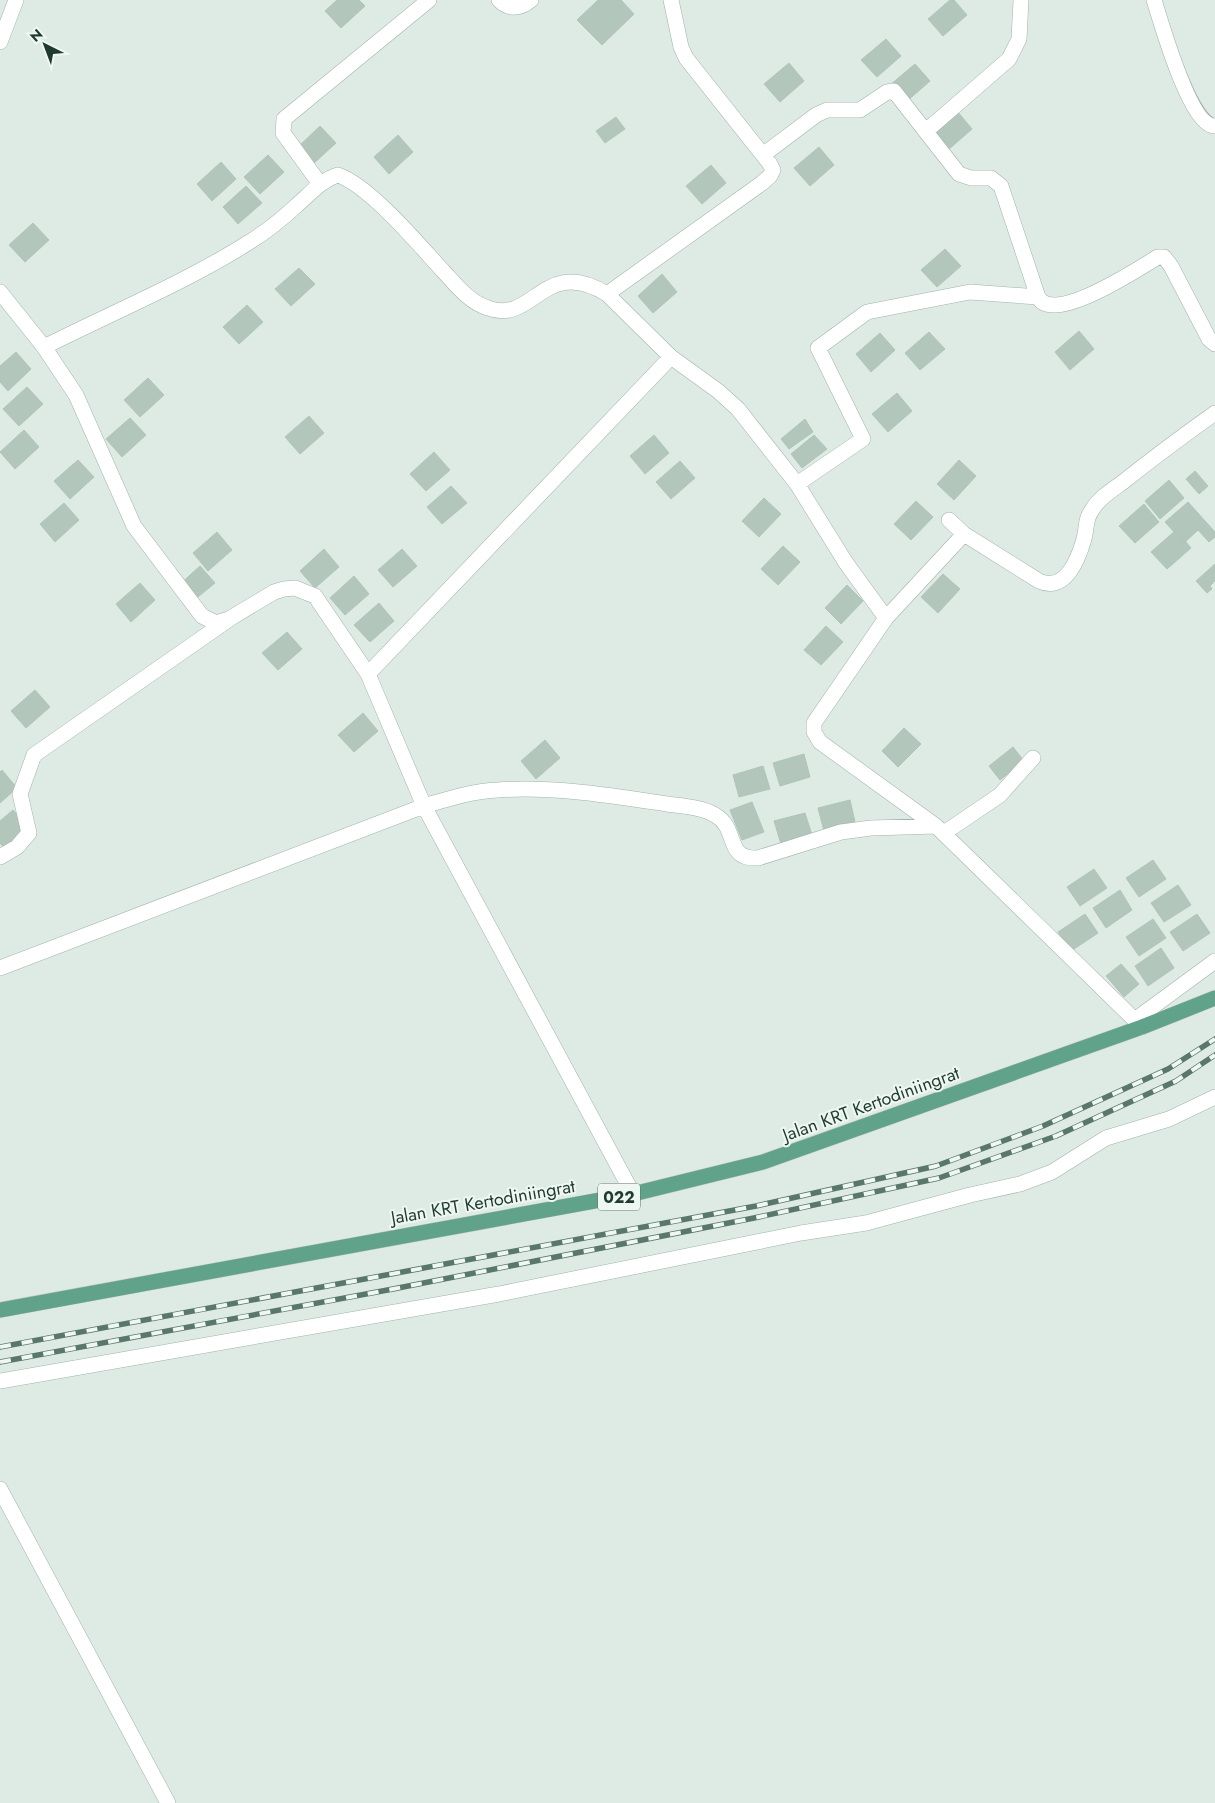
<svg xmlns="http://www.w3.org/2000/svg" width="1215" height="1803" font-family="Jost,sans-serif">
<rect width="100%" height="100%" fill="#deebe4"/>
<path fill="#b3c6bc" stroke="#b0c5ba" d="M 337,0 L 359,0 L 365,6 L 341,28 L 325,11 Z
M 598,0 L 621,0 L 634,14 L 602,45 L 577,20 Z
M 950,0 L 954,0 L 967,15 L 943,36 L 928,19 Z
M 886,39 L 901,56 L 877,77 L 861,60 Z
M 789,63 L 804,81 L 780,102 L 764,84 Z
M 915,64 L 930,81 L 906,102 L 890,85 Z
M 957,111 L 972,129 L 948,150 L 932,133 Z
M 616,117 L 625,129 L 605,143 L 596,131 Z
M 320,126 L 336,143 L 312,165 L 297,148 Z
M 398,135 L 413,152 L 389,174 L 374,157 Z
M 819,147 L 834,165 L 810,186 L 794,168 Z
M 268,155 L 284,172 L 260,194 L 244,177 Z
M 221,162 L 236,179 L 212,201 L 197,184 Z
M 711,165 L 726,183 L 702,204 L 686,186 Z
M 246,186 L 262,203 L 238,224 L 223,207 Z
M 33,223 L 49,240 L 25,262 L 9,245 Z
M 945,249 L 961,266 L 937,287 L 921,270 Z
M 299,268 L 315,284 L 291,306 L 275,289 Z
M 662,274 L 677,292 L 653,313 L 638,296 Z
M 247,305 L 263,322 L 239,344 L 223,327 Z
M 1079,331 L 1094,349 L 1070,370 L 1055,352 Z
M 929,332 L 945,349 L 920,370 L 905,353 Z
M 880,333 L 895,350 L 871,372 L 856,354 Z
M 16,352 L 31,369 L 8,391 L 0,382 L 0,366 Z
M 148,378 L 164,395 L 140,417 L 124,400 Z
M 27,387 L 43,404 L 19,426 L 3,409 Z
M 897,393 L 912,411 L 888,432 L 872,414 Z
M 309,416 L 324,433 L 300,454 L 285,437 Z
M 130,418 L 146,435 L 122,457 L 106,439 Z
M 805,419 L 813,432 L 789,449 L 781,439 Z
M 24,430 L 39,447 L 15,469 L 0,452 Z
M 654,435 L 669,453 L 645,474 L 630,456 Z
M 814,435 L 827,449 L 802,468 L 791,454 Z
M 434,452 L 450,470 L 426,491 L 410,474 Z
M 78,460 L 94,477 L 70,499 L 54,481 Z
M 959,460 L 976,476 L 954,500 L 937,484 Z
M 680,461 L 695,478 L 671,499 L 656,482 Z
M 1195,471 L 1208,486 L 1199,494 L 1186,479 Z
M 1169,480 L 1184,498 L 1160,519 L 1145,501 Z
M 451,486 L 467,503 L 442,524 L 427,507 Z
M 764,498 L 781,514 L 759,537 L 742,521 Z
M 916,501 L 933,517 L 911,540 L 894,524 Z
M 1188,502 L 1215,532 L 1215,537 L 1209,542 L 1198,530 L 1184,543 L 1165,522 Z
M 64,503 L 79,520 L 55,542 L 40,524 Z
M 1144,504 L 1159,522 L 1135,543 L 1119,526 Z
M 1176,530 L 1191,548 L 1167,569 L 1151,552 Z
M 217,532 L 232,550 L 208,571 L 193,553 Z
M 783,546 L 800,562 L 778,585 L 761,569 Z
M 324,549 L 339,567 L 315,588 L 300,571 Z
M 402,549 L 417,566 L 393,587 L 378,570 Z
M 1215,564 L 1215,581 L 1210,586 L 1212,589 L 1207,593 L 1196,581 Z
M 200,566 L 215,583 L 193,601 L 179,585 Z
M 943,574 L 960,589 L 938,613 L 921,597 Z
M 354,576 L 369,594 L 345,615 L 330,598 Z
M 140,583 L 155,600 L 131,622 L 116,604 Z
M 847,585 L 863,601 L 841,624 L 825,608 Z
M 379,603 L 394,621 L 370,642 L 354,625 Z
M 826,626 L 843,642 L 821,665 L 804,650 Z
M 287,632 L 302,649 L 278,670 L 262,653 Z
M 35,690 L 50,707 L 26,728 L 11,711 Z
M 363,713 L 378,731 L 354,752 L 338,735 Z
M 904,728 L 921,744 L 898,767 L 882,751 Z
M 545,740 L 560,758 L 536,779 L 521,761 Z
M 1013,747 L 1024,761 L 1000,780 L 989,766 Z
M 804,754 L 810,777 L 780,786 L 773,763 Z
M 763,766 L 770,789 L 739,797 L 733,775 Z
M 2,770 L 17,788 L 0,803 L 0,772 Z
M 850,800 L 855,822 L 824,831 L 818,808 Z
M 752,802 L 764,832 L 742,840 L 730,810 Z
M 13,810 L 29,827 L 4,848 L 0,843 L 0,821 Z
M 805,813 L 812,835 L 781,844 L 774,821 Z
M 1153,860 L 1166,879 L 1139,897 L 1126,878 Z
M 1094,869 L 1107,888 L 1080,906 L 1067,887 Z
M 1178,885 L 1191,905 L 1164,922 L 1151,903 Z
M 1120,890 L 1132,910 L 1106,928 L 1093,908 Z
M 1085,914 L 1098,933 L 1071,951 L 1058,932 Z
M 1197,914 L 1210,933 L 1183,951 L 1170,932 Z
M 1153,919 L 1166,938 L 1139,956 L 1126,937 Z
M 1161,948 L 1174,968 L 1148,986 L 1135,966 Z
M 1121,964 L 1139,984 L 1124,997 L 1106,976 Z"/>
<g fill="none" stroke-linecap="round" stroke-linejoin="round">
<g stroke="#a1b3aa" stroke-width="16">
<path id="minor" d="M 499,0 C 509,10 520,9 531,0
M 1154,0 C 1161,22 1190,126 1215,126
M 0,42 L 16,0
M 926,131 L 1009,59 L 1019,39 L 1021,0
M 763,155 L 816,115 L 827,110 L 860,110 L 887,92 L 894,91 L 959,174 L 971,178 L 991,178 L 1001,186 L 1038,297
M 320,184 L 283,133 L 284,119 L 429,0
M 0,292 L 44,347 L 76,395 L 134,526 L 202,616 L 216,623 L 229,619 L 274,592 L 284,589 L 295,588 L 315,596 L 368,674 L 424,806 L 633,1194
M 607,294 L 762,183 L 770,176 L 773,170 L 770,164 L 686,58 L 681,47 L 671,0
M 44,347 C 113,312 185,283 251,241 C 267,231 282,219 296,206 C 309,195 321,180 338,175 C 370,186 420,246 444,272 C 457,286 469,302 488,308 C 534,325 543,255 607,294 L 671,357 L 718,391 L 738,409 L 797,484 L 846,563 L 886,618
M 797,484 L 863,439 L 818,348 L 867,312 L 970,292 L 1038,297 C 1053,326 1139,268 1158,257 L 1164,257 L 1171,266 L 1209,339 L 1215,344
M 949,520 L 964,534
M 368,674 L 671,357
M 944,833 L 1000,795 L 1033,758
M 0,857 L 17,847 L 29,833 L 20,794 L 34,755 L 228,620
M 0,968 L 424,806 C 448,799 472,791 498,790 C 553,786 613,796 667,804 C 682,806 702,807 715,815 C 739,828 724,860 758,858 L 841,832 L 871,828 L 936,826
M 1136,1019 L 1215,961
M 1142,1027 L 936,826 L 820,742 L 814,732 L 814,723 L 886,618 L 964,534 L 1039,581 C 1065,593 1078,560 1084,539 C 1087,528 1085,519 1092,510 C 1099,498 1112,490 1123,482 C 1153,458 1184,435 1215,413
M 0,1381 L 499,1294 L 801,1233 L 866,1223 L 970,1195 L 1020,1184 L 1052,1172 L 1106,1138 L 1169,1119 L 1215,1097
M 0,1489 L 168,1803"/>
</g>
<g stroke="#c0c8c5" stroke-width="16">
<path id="major" d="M 0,1310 L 633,1194 L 763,1162 L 1142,1027 L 1215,998"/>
</g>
<use href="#minor" stroke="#fff" stroke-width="15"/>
<use href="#major" stroke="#60a38a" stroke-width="15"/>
<g stroke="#59776c" stroke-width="5.5">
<path id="rail" d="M 0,1347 L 756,1206 L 936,1166 L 1043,1126 L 1168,1069 L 1215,1039
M 0,1362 L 393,1289 L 754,1218 L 939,1178 L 1056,1136 L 1176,1081 L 1215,1055"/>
</g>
<use href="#rail" stroke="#eff7f2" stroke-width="4" stroke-dasharray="11" stroke-linecap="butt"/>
</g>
<g text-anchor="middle" stroke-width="4" stroke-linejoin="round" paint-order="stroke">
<rect fill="#eff7f2" stroke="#5d736a" stroke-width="1" x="598" y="1183.5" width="42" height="27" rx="4"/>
<g font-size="16" font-weight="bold" fill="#1f3b30">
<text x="619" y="1203">022</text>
</g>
<g font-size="18" fill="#1f3b30" stroke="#eff7f2">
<text transform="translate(871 1104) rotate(-20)" y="6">Jalan KRT Kertodiniingrat</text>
<text transform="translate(483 1202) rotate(-10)" y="6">Jalan KRT Kertodiniingrat</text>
</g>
</g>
<g transform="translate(45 45) rotate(318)" stroke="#eff7f2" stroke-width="4" paint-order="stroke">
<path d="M0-4L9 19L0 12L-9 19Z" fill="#1f3b30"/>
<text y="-8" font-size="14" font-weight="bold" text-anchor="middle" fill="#1f3b30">N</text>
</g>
</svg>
